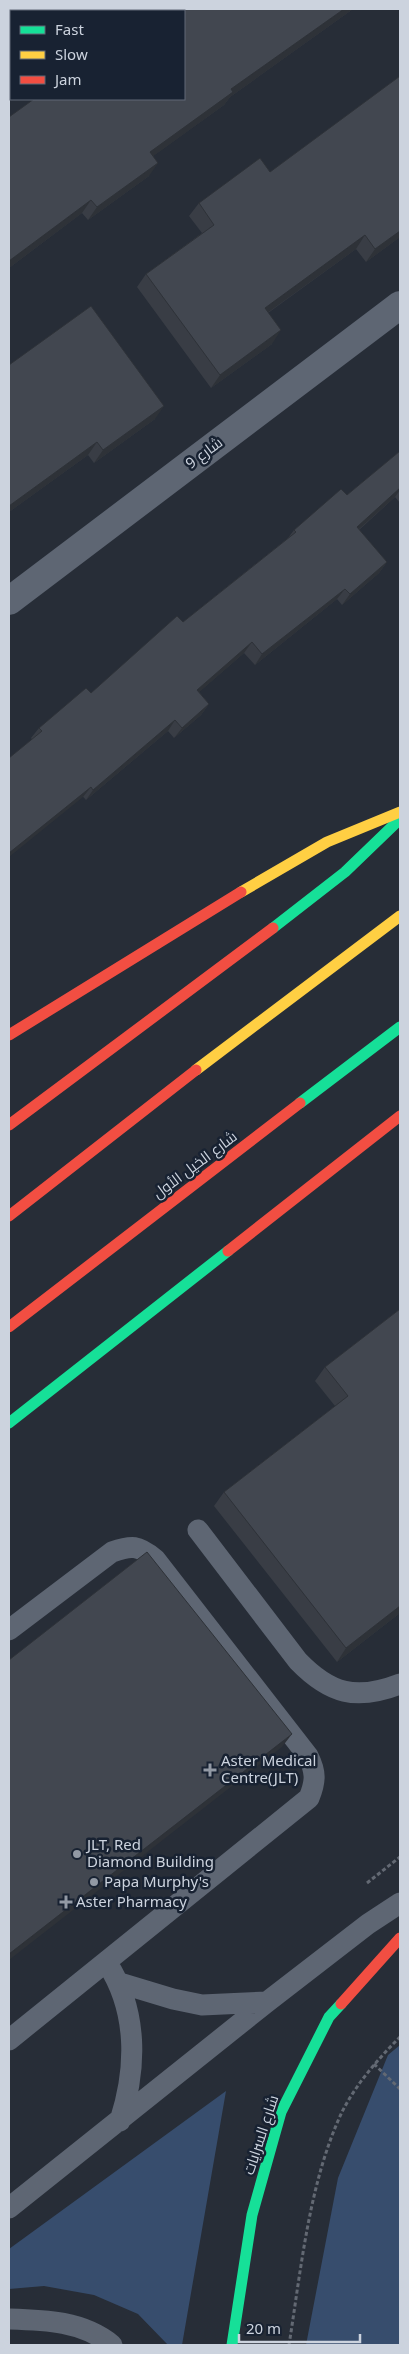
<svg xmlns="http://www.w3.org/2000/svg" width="409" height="2354" font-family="'Noto Sans',Cairo,sans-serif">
<rect width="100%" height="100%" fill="#272d37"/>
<path fill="#374d6d" d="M 400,2045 L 400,2345 L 306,2345 L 338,2178 L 388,2055 Z
M 226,2091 L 182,2345 L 168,2345 L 138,2314 L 94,2295 L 44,2286 L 9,2289 L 9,2249 Z"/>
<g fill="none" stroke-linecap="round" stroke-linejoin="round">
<path stroke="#636973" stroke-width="3" stroke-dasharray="4 2.5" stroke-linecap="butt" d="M 367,1883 L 400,1857
M 374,2064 L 400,2089
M 289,2345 C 301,2270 309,2182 342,2112 C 356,2084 378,2059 400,2037"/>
<path stroke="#5e6673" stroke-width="21" d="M 198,1530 L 298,1661 C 330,1694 356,1701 400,1684
M 9,1630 L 112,1552 C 132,1545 138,1545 155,1559 L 308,1756 C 316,1772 316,1781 309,1798 L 9,2040
M 107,1963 C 138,2011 137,2068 120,2121
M 120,1983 L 173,1999 L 202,2005 L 267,2002
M 9,2208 L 267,2002 L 368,1924 L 400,1903
M 9,2319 C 45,2320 83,2321 112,2345"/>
<path stroke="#5e6673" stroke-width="28" d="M 9,601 L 400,305"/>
<path stroke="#16e098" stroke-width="11" d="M 273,928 L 345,872 L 400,819
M 300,1103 L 400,1027
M 9,1423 L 228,1251
M 232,2345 L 252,2215 L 281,2112 L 329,2017 L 341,2004"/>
<path stroke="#ffcf43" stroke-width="11" d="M 241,892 L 327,842 L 400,812
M 196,1070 L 400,916"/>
<path stroke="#f24e42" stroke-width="11" d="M 9,1035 L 241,892
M 9,1125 L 273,928
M 9,1216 L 196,1070
M 228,1251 L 400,1116
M 9,1327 L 300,1103
M 341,2004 L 400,1938"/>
</g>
<path fill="#393d45" d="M 135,9 L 353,9 L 230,97 L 224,105 L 153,156 L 149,176 L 88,220 L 82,213 L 9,268 L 9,117 L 184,99 Z
M 270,172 L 400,237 L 366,262 L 356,249 L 268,313 L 272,344 L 211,388 L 137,287 L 146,274 L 202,233 L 189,216 L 199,203 Z
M 9,365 L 155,419 L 94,463 L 88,455 L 9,512 Z
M 400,451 L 400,503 L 395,497 L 359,530 L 387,562 L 379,573 L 342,605 L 337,599 L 255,665 L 244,653 L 199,692 L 209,704 L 201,715 L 174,738 L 168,731 L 86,800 L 31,738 L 39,728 L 91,693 L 183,622 L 288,538 L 294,530 L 347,495 Z
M 400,1309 L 400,1613 L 337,1662 L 214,1506 L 224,1492 L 335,1406 L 315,1381 L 325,1367 Z"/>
<path fill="#2e3238" d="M 344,9 L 353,9 L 230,97 L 224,105 L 141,165 L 150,152 L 231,89 Z
M 158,163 L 149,176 L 88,220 L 97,207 Z
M 91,200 L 82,213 L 9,268 L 9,261 Z
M 400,231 L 400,237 L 366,262 L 375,249 Z
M 365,235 L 356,249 L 256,321 L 265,308 Z
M 281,330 L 272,344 L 211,388 L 220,375 Z
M 164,406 L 155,419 L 94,463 L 103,450 Z
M 97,442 L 88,455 L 9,512 L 9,506 Z
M 400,488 L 400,490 L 395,497 L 349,538 L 357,527 Z
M 387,562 L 379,573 L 342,605 L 350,594 Z
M 345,589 L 337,599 L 255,665 L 262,654 Z
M 252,642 L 244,653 L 189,701 L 197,690 Z
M 209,704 L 201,715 L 174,738 L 182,728 Z
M 175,720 L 168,731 L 86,800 L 93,790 Z
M 91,787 L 83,797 L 9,857 L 9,853 Z
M 400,1606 L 400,1613 L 337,1662 L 346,1648 Z
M 292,1734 L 282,1747 L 9,1960 L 9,1954 Z"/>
<path fill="#424750" stroke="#2e3238" d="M 135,9 L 344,9 L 231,89 L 233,92 L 150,152 L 158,163 L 97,207 L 91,200 L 9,261 L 9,117 L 34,99 L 184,99 L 184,11 L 132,11 Z
M 400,76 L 400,231 L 375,249 L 365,235 L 265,308 L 281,330 L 220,375 L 146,274 L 214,225 L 199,203 L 260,158 L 270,172 Z
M 91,306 L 164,406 L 103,450 L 97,442 L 9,506 L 9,365 Z
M 400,451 L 400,488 L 357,527 L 387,562 L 350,594 L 345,589 L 262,654 L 252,642 L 197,690 L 209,704 L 182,728 L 175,720 L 93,790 L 91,787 L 9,853 L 9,758 L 42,731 L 39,728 L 86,688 L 91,693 L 177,616 L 183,622 L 296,532 L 294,530 L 341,489 L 347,495 Z
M 400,1309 L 400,1606 L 346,1648 L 224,1492 L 348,1396 L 325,1367 Z
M 147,1552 L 292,1734 L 9,1954 L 9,1660 Z"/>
<g fill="#9299a4" stroke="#182232" stroke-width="2">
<path d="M207.5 1762.5h5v5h5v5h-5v5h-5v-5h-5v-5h5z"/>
<circle cx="77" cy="1854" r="5"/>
<circle cx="94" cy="1882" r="5"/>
<path d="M63.5 1894.5h5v5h5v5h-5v5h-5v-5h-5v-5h5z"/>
</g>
<g text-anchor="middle" stroke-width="5" stroke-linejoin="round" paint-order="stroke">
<g font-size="15" fill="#ccd3de" stroke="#182232">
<text transform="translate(204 453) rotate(-37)" y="5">شارع 9</text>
<text transform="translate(195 1165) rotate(-37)" y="5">شارع الخيل الأول</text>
<text transform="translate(261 2135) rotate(-72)" y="5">شارع السرايات</text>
</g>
<g font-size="15" fill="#ccd3de" stroke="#182232" text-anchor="start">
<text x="221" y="1766">Aster Medical<tspan x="221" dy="17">Centre(JLT)</tspan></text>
<text x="87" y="1850">JLT, Red<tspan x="87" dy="17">Diamond Building</tspan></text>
<text x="104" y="1887">Papa Murphy's</text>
<text x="76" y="1907">Aster Pharmacy</text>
</g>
</g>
<rect width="409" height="2354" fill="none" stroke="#ccd3de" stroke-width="20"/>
<rect x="10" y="10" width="175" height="90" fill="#182232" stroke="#606977"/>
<rect x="20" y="26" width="25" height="8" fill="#16e098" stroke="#606977"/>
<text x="55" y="35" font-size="15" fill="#ccd3de">Fast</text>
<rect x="20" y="51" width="25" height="8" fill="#ffcf43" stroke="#606977"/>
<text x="55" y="60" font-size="15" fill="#ccd3de">Slow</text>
<rect x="20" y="76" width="25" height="8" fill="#f24e42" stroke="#606977"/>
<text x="55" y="85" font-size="15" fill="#ccd3de">Jam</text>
<path d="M239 2334v8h121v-8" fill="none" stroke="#ccd3de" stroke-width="2.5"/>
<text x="246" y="2334" font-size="15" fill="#ccd3de" stroke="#182232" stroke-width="4" paint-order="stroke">20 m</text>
</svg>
